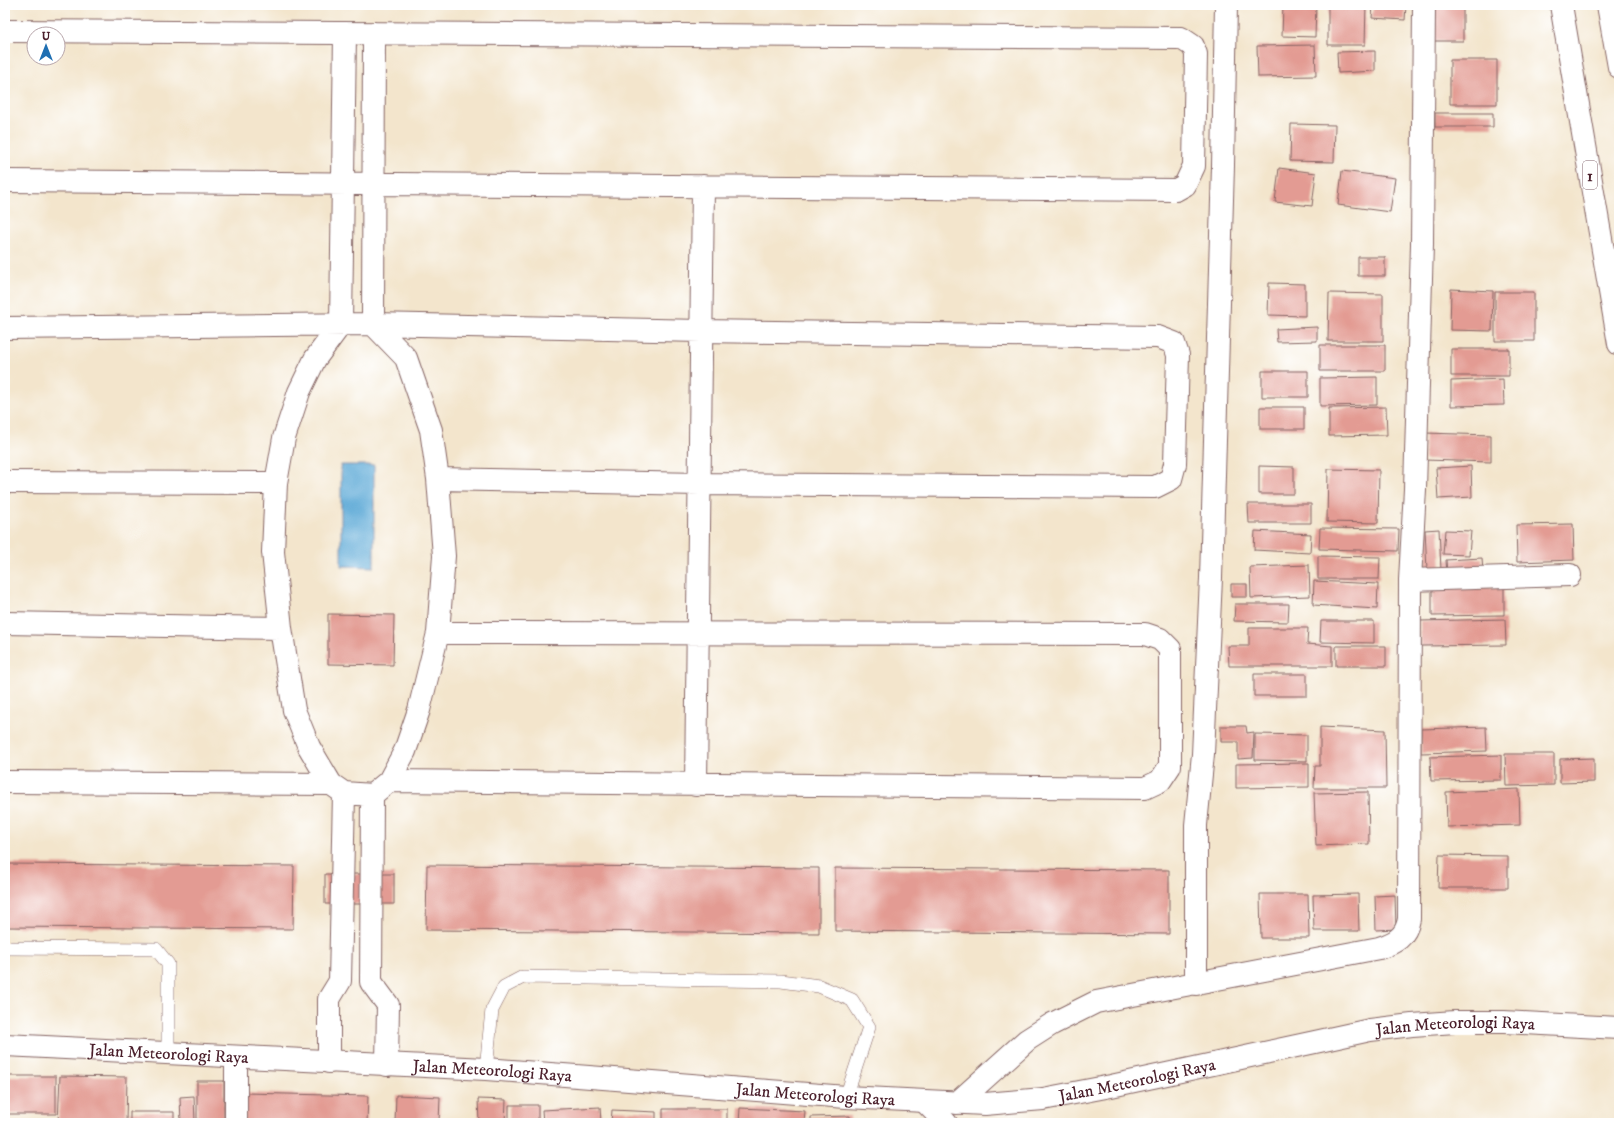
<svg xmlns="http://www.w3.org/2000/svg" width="1624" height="1128" font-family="'IM FELL DW Pica',serif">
<rect width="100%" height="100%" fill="#fff"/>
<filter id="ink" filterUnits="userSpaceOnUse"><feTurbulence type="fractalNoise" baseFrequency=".025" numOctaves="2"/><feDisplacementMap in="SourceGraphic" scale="8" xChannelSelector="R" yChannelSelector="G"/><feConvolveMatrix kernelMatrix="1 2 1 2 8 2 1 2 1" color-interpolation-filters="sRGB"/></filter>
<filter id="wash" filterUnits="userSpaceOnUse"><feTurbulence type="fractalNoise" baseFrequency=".012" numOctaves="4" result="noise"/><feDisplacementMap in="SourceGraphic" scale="16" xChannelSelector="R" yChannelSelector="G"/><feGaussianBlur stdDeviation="0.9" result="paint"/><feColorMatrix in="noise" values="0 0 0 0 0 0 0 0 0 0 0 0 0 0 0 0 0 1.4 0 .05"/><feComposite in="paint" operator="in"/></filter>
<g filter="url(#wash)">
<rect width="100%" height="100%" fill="#f3e5cc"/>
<path fill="#5eaad7" stroke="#546481" d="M 341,465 L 374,465 L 374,567 L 341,566 Z"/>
<g id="blocks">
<path fill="#e39b93" d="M 1283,5 L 1316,5 L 1315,37 L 1282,36 Z
M 1328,5 L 1366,5 L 1365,45 L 1328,45 Z
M 1373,5 L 1406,5 L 1405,20 L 1372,18 Z
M 1432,5 L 1463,5 L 1463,41 L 1433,41 Z
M 1315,45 L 1316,76 L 1258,77 L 1257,46 Z
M 1375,51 L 1375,71 L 1338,73 L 1337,52 Z
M 1450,60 L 1497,60 L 1497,104 L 1450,104 Z
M 1435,113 L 1493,113 L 1493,127 L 1435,127 Z
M 1291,124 L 1335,125 L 1334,162 L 1290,161 Z
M 1279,168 L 1316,173 L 1312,206 L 1275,202 Z
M 1342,171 L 1395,178 L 1390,212 L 1338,205 Z
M 1358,257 L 1385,257 L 1385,276 L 1358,276 Z
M 1269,283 L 1305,284 L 1305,316 L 1268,315 Z
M 1451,289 L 1493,291 L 1492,331 L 1450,330 Z
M 1495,292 L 1534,292 L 1534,341 L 1495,341 Z
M 1329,293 L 1383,294 L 1383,341 L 1328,341 Z
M 1317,327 L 1317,341 L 1277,342 L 1276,329 Z
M 1320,345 L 1385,345 L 1385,371 L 1320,371 Z
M 1451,349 L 1509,349 L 1509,376 L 1451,376 Z
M 1262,371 L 1308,371 L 1308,397 L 1262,397 Z
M 1377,377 L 1377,405 L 1320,406 L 1320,378 Z
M 1503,379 L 1504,405 L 1451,406 L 1451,381 Z
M 1260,407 L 1304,407 L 1304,429 L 1260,429 Z
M 1386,407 L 1387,435 L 1329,436 L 1329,408 Z
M 1425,433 L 1491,435 L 1491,462 L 1424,460 Z
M 1259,466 L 1294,467 L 1294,494 L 1259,494 Z
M 1471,466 L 1472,497 L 1438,499 L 1436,468 Z
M 1328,469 L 1379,470 L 1378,523 L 1327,522 Z
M 1248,504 L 1311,504 L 1311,523 L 1249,523 Z
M 1573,524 L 1574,560 L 1517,562 L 1516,525 Z
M 1320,528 L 1399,529 L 1398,551 L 1319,549 Z
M 1439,529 L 1441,570 L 1427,570 L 1425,530 Z
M 1445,530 L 1471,531 L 1469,555 L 1443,554 Z
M 1255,531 L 1311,534 L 1310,553 L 1254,550 Z
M 1318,556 L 1380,557 L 1379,579 L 1318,579 Z
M 1482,558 L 1483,573 L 1447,575 L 1446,560 Z
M 1309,565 L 1310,596 L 1251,598 L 1250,567 Z
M 1314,581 L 1378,584 L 1377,609 L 1313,605 Z
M 1231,584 L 1247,584 L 1247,597 L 1231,597 Z
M 1504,587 L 1504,615 L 1432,616 L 1432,588 Z
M 1235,604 L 1289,604 L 1288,622 L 1234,621 Z
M 328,614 L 394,615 L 393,665 L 328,664 Z
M 1505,619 L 1506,645 L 1421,646 L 1420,621 Z
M 1321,621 L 1374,621 L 1374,643 L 1320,642 Z
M 1249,628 L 1308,628 L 1307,644 L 1332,646 L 1332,666 L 1229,666 L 1228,646 L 1249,646 Z
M 1336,646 L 1386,646 L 1386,666 L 1336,666 Z
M 1254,674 L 1307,674 L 1307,696 L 1254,696 Z
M 1221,726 L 1246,726 L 1247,733 L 1254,732 L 1253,758 L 1238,759 L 1238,742 L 1221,742 Z
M 1320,727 L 1385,730 L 1386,788 L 1314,788 L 1315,766 L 1320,766 Z
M 1486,727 L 1487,751 L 1421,753 L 1421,729 Z
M 1255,734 L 1307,735 L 1307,761 L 1255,760 Z
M 1505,754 L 1554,754 L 1554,785 L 1506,786 Z
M 1501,755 L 1501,780 L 1431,781 L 1430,757 Z
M 1594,758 L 1594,782 L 1560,783 L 1560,759 Z
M 1309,763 L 1309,787 L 1236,788 L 1236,764 Z
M 1519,789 L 1520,825 L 1447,827 L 1446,792 Z
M 1368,792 L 1369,844 L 1316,846 L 1314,793 Z
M 1439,855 L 1508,856 L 1508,888 L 1438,888 Z
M 5,864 L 294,866 L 293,929 L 5,927 Z
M 427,865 L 819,868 L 819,933 L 426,930 Z
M 835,868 L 1169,870 L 1169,934 L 835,931 Z
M 325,874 L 394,874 L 394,904 L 325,904 Z
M 1260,894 L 1308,894 L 1309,938 L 1261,938 Z
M 1358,894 L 1359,931 L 1314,931 L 1313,895 Z
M 1395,895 L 1396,929 L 1376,930 L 1375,896 Z
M 5,1076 L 56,1076 L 56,1114 L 5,1114 Z
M 60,1076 L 127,1077 L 126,1123 L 58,1123 Z
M 197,1081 L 224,1081 L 224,1123 L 197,1123 Z
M 245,1093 L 368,1096 L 367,1123 L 245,1123 Z
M 396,1095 L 440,1097 L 439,1123 L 395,1123 Z
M 194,1096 L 195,1123 L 181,1123 L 180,1097 Z
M 478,1099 L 506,1100 L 505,1123 L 479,1123 Z
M 509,1105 L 538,1105 L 538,1123 L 509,1123 Z
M 600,1107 L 601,1123 L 543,1123 L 542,1110 Z
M 740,1108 L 805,1111 L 804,1123 L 739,1123 Z
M 663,1109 L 727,1109 L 727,1123 L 663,1123 Z
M 612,1110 L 656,1112 L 656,1123 L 611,1123 Z
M 130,1112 L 174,1112 L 174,1123 L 130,1123 Z
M 850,1116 L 850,1123 L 811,1123 L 811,1117 Z"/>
</g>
</g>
<g filter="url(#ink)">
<use href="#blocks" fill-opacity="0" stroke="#856463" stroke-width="1"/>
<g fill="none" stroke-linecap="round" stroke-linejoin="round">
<g stroke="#856463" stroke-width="14">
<path id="service" d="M 5,948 L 156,949 L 168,964 L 168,1054
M 486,1069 L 492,1010 L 504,987 L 523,977 L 781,981 L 819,986 L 852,1000 L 869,1027 L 846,1097"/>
</g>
<g stroke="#856463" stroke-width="24">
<path id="minor" d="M 5,31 L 1181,38 L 1193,46 L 1196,54 L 1194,166 L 1185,185 L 1176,190 L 5,181
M 345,33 L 341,324 L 315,359 L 299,392 L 284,438 L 276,483 L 273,552 L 281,628 L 294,710 L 309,747 L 331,784 L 344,793 L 372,795 L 389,781 L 405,751 L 419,710 L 438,633 L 444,556 L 438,479 L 431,430 L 406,358 L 373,324 L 374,33
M 5,328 L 373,324 L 701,331 L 1158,337 L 1174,343 L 1178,355 L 1175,464 L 1171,479 L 1155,487 L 700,484 L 438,479
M 5,482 L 276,483
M 1410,580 L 1570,575
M 5,623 L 281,628
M 389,781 L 1145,788 L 1160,781 L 1170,766 L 1170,649 L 1160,639 L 1145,634 L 438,633
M 5,782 L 331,784
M 696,785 L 703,186
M 372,795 L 371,982 L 388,1005 L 387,1065
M 1196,984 L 1196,825 L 1203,754 L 1211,578 L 1223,166 L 1226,5
M 329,1062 L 329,999 L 340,981 L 344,793
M 925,1102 L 946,1123
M 957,1103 L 1027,1040 L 1052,1024 L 1096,1002 L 1379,948 C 1395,943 1406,937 1409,919 L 1410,580 L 1415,489 L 1422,244 L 1424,5
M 236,1123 L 236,1057"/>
</g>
<g stroke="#856463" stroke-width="24">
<g id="secondary">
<path id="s1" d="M 5,1045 L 486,1069 L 846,1097 L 985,1104 L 1043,1099 L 1111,1086 L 1315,1042 L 1370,1030 L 1412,1025 L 1455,1022 L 1504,1022 L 1619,1028"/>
</g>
</g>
<g stroke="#856463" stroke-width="24">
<path id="motorway" d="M 1561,5 L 1619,344
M 1608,5 L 1619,67"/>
</g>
<use href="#service" stroke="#fff" stroke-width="13"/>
<use href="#minor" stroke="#fff" stroke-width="22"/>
<use href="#secondary" stroke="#fff" stroke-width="22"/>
<use href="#motorway" stroke="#fff" stroke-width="22"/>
</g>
</g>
<g text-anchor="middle" stroke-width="4" stroke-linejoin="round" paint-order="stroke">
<rect fill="#fff" stroke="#80626b" stroke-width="1" x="1583" y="161" width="14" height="28" rx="3"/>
<g font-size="16" font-weight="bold" fill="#4a1f2b">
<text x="1590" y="181">1</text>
</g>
<g font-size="17" fill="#4a1f2b" stroke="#fff">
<text dy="6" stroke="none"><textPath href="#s1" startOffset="1460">Jalan Meteorologi Raya</textPath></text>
<text dy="6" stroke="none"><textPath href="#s1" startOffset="164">Jalan Meteorologi Raya</textPath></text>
<text dy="6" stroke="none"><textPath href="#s1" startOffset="488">Jalan Meteorologi Raya</textPath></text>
<text dy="6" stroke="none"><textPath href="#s1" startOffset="1136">Jalan Meteorologi Raya</textPath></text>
<text dy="6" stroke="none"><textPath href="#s1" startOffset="812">Jalan Meteorologi Raya</textPath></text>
</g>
</g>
<rect width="1624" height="1128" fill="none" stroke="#fff" stroke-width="20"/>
<g transform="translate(46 46)"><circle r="19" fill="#ffffff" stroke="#b7a5aa"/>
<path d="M0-3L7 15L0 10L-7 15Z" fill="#1f6fb2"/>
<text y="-6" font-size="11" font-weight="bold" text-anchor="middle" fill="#4a1f2b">U</text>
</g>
</svg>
